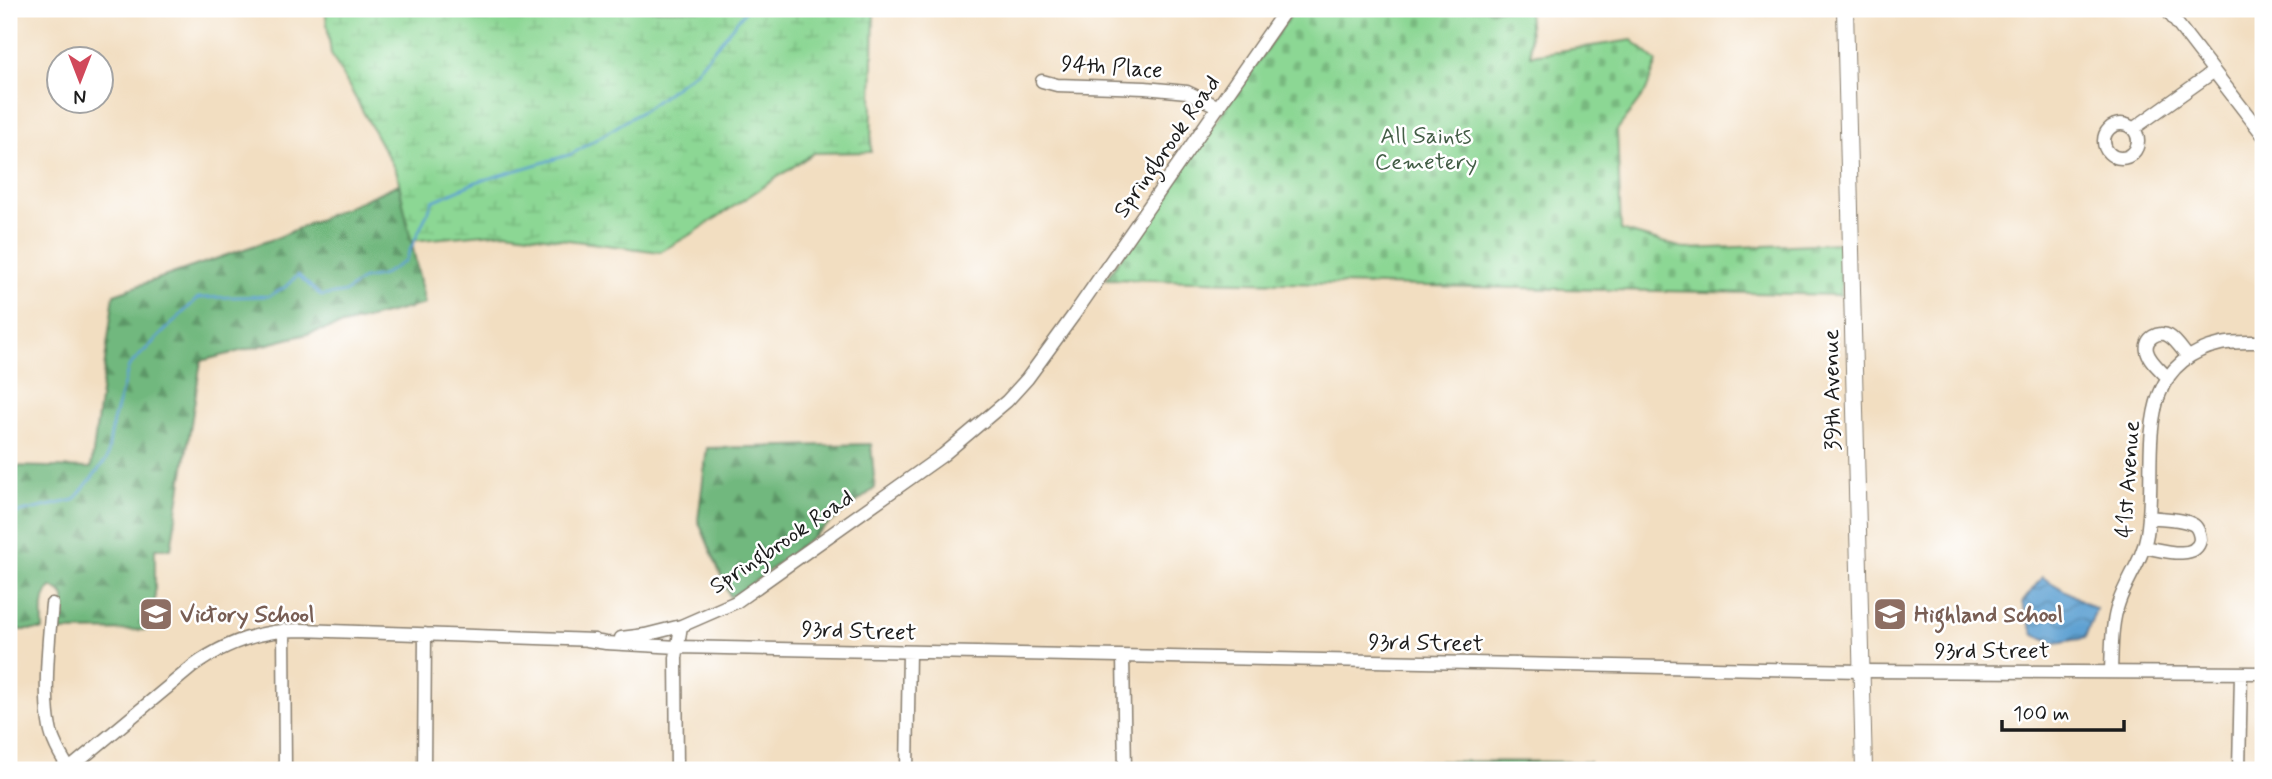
<svg xmlns="http://www.w3.org/2000/svg" width="2272" height="779" font-family="Mynerve,sans-serif">
<defs>
<pattern id="forest-firs" width="22" height="20" patternUnits="userSpaceOnUse" patternTransform="scale(1.75)"><rect width="22" height="20" fill="#71b87e"/><path d="M5 1l3.5 6h-7zM16 11l3.5 6h-7z" fill="#5c9566"/></pattern>
<pattern id="wetland-marsh" width="20" height="14" patternUnits="userSpaceOnUse" patternTransform="scale(1.75)"><rect width="20" height="14" fill="#8cd794"/><path d="M1 5h8M5 5V1M11 12h8M15 12V8" fill="none" stroke="#78b87f"/></pattern>
<pattern id="cemetery-stones" width="16" height="16" patternUnits="userSpaceOnUse" patternTransform="scale(1.75)"><rect width="16" height="16" fill="#8cd794"/><path d="M2 7V4a2 2 0 0 1 4 0v3zM10 15v-3a2 2 0 0 1 4 0v3z" fill="#78b87f"/></pattern>
<pattern id="water-waves" width="16" height="10" patternUnits="userSpaceOnUse" patternTransform="scale(1.75)"><rect width="16" height="10" fill="#5ea1d2"/><path d="M0 5q4-4 8 0t8 0" fill="none" stroke="#4d82aa"/></pattern>
</defs>
<rect width="100%" height="100%" fill="#fff"/>
<filter id="ink" filterUnits="userSpaceOnUse"><feTurbulence type="fractalNoise" baseFrequency=".0143" numOctaves="2"/><feDisplacementMap in="SourceGraphic" scale="14" xChannelSelector="R" yChannelSelector="G"/><feConvolveMatrix kernelMatrix="1 2 1 2 8 2 1 2 1" color-interpolation-filters="sRGB"/></filter>
<filter id="wash" filterUnits="userSpaceOnUse"><feTurbulence type="fractalNoise" baseFrequency=".00686" numOctaves="4" result="noise"/><feDisplacementMap in="SourceGraphic" scale="28" xChannelSelector="R" yChannelSelector="G"/><feGaussianBlur stdDeviation="1.57" result="paint"/><feColorMatrix in="noise" values="0 0 0 0 0 0 0 0 0 0 0 0 0 0 0 0 0 1.4 0 .05"/><feComposite in="paint" operator="in"/></filter>
<g filter="url(#wash)">
<rect width="100%" height="100%" fill="#f2dec1"/>
<path fill="url(#forest-firs)" stroke="#466a4d" stroke-width="2" d="M 399,184 L 425,304 L 201,361 L 171,549 L 155,549 L 155,630 L 53,631 C 54,616 79,596 51,587 C 40,597 43,616 43,630 L 9,630 L 9,466 L 91,468 L 114,294 L 279,237 Z
M 871,444 L 875,488 L 749,586 L 730,597 L 698,520 L 707,448 Z
M 1374,761 L 1589,762 L 1589,770 L 1374,770 Z"/>
<path fill="url(#wetland-marsh)" stroke="#547a58" stroke-width="2" d="M 325,9 L 874,10 L 871,152 L 814,153 L 695,232 L 660,252 L 506,232 L 411,241 L 397,173 L 331,54 Z"/>
<path fill="url(#cemetery-stones)" stroke="#547a58" stroke-width="2" d="M 1295,9 L 1528,9 L 1531,55 L 1632,40 L 1657,62 L 1646,91 L 1617,130 L 1621,230 L 1686,249 L 1841,243 L 1841,295 L 1106,279 Z"/>
<path fill="url(#water-waves)" stroke="#3d5e77" stroke-width="2" d="M 2042,577 L 2096,609 L 2085,638 L 2056,643 L 2034,635 L 2022,603 Z"/>
<g fill="none" stroke-linecap="round" stroke-linejoin="round">
<path stroke="#5ea1d2" stroke-width="2.5" d="M 9,512 L 17,513 L 74,500 L 107,459 L 113,421 L 129,366 L 198,298 L 269,296 L 284,288 L 298,275 L 321,296 L 346,292 L 363,279 L 381,276 L 405,261 L 433,201 L 476,182 L 572,154 L 647,108 L 696,71 L 747,9"/>
</g>
</g>
<g filter="url(#ink)">
<g fill="none" stroke-linecap="round" stroke-linejoin="round">
<g stroke="#877d6e" stroke-width="15">
<path id="minor" d="M 2166,9 L 2263,135
M 1042,81 L 1057,85 L 1145,88 L 1187,92 L 1219,107
M2104 141a17 17 0 1 1 34 0a17 17 0 1 1-34 0Z
M 2133,129 L 2213,72
M 2168,378 C 2161,370 2149,361 2147,351 C 2144,338 2159,330 2169,336 C 2176,340 2183,351 2188,357
M 2144,547 C 2158,549 2196,562 2200,540 C 2200,535 2198,528 2194,525 C 2183,518 2162,519 2149,517
M 52,604 C 49,637 41,712 54,741 C 58,751 64,761 70,770
M 284,630 L 285,770
M 621,638 L 645,635 L 681,626 L 736,602 L 943,455 L 1007,401 L 1027,379 L 1073,316 L 1286,9
M 587,640 L 606,643 L 678,647 L 1861,671 L 2263,673
M 1123,657 L 1125,770
M 2111,671 C 2112,648 2111,624 2119,602 C 2127,579 2143,559 2147,534 C 2159,466 2126,365 2221,344 C 2234,341 2249,342 2263,342
M 68,770 L 192,667 C 224,643 260,630 301,630 L 595,640
M 424,770 L 425,634
M 677,770 L 676,658 L 681,626
M 907,770 L 909,653
M 2239,770 L 2241,673"/>
</g>
<g stroke="#877d6e" stroke-width="18">
<path id="major" d="M 1845,9 L 1864,770"/>
</g>
<use href="#minor" stroke="#fff" stroke-width="12"/>
<use href="#major" stroke="#fff" stroke-width="16"/>
</g>
</g>
<defs>
<g id="school-square" transform="scale(1.75)"><rect x="-9" y="-9" width="18" height="18" rx="4" fill="#8d6e63" stroke="#fff"/><path d="M0-5L7-2L0 1L-7-2ZM-4 1L0 2.5L4 1V4Q0 6-4 4Z" fill="#fff"/></g>
</defs>
<g fill-rule="evenodd">
<use href="#school-square" x="156" y="614"/>
<use href="#school-square" x="1890" y="614"/>
</g>
<g text-anchor="middle" stroke-width="5" stroke-linejoin="round" paint-order="stroke">
<g font-size="23" fill="#1c1c1c" stroke="#fff">
<text transform="translate(1112 66) rotate(4)" y="8">94th Place</text>
<text transform="translate(1166 146) rotate(-55)" y="8">Springbrook Road</text>
<text transform="translate(1831 390) rotate(-91)" y="8">39th Avenue</text>
<text transform="translate(2127 479) rotate(-86)" y="8">41st Avenue</text>
<text transform="translate(781 541) rotate(-34)" y="8">Springbrook Road</text>
<text transform="translate(859 630) rotate(2)" y="8">93rd Street</text>
<text transform="translate(1426 642) rotate(1)" y="8">93rd Street</text>
<text x="1992" y="658">93rd Street</text>
</g>
<g font-size="23" fill="#435d46" stroke="#fff">
<text x="1426" y="143">All Saints<tspan x="1426" dy="26">Cemetery</tspan></text>
</g>
<g font-size="23" font-weight="bold" fill="#785e54" stroke="#fff" text-anchor="start">
<text x="180" y="622">Victory School</text>
<text x="1914" y="622">Highland School</text>
</g>
</g>
<rect width="2272" height="779" fill="none" stroke="#fff" stroke-width="35"/>
<g transform="translate(80 80) rotate(180)"><circle r="33" fill="#ffffff" stroke="#a4a4a4" stroke-width="2"/>
<path d="M0-5L12 26L0 18L-12 26Z" fill="#d1495b"/>
<text y="-10" font-size="19" font-weight="bold" text-anchor="middle" fill="#1c1c1c">N</text>
</g>
<path d="M2002 720v10h122v-10" fill="none" stroke="#1c1c1c" stroke-width="3.5"/>
<text x="2013" y="720" font-size="21" fill="#1c1c1c" stroke="#ffffff" stroke-width="5" paint-order="stroke">100 m</text>
</svg>
